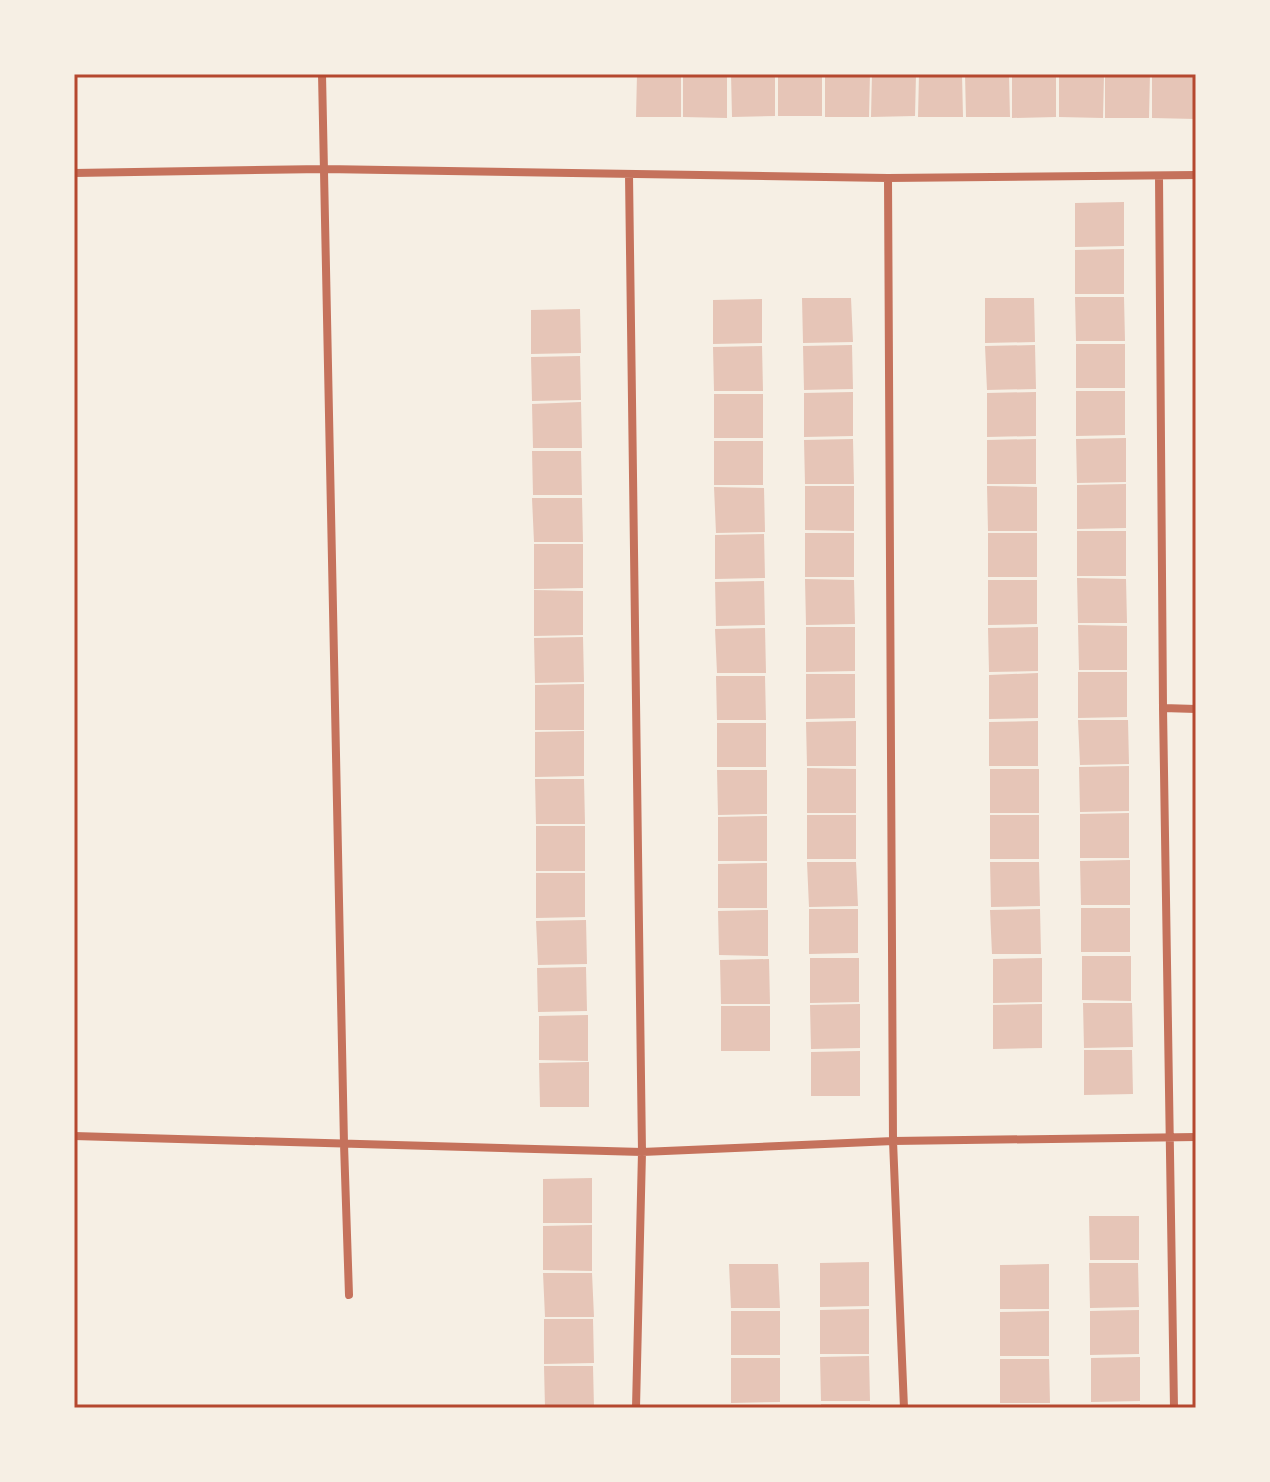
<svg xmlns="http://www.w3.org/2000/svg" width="1270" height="1482" font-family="Arial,sans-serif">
<rect width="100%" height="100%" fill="#f6efe4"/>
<path fill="#e6c5b7" d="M 637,74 L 681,74 L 681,117 L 636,117 Z
M 683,74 L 727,74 L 727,118 L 683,117 Z
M 731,74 L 775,74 L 775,116 L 732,117 Z
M 778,74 L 822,74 L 822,116 L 778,116 Z
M 825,74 L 870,74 L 869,117 L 825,117 Z
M 872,74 L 916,74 L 915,116 L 871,117 Z
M 919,74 L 962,74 L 963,117 L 918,117 Z
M 965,74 L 1009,74 L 1010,117 L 966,117 Z
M 1012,74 L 1056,74 L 1056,117 L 1012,118 Z
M 1059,74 L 1104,74 L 1103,118 L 1059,117 Z
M 1105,74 L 1150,74 L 1149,118 L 1105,118 Z
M 1152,74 L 1196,74 L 1196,119 L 1152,118 Z
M 1124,202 L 1124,246 L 1075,247 L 1075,203 Z
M 1124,249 L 1124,294 L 1075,294 L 1075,250 Z
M 1075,297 L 1124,297 L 1125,341 L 1076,341 Z
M 802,298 L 851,298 L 853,342 L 803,343 Z
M 985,298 L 1034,298 L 1035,342 L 985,343 Z
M 762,299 L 762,343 L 713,344 L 713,300 Z
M 580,309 L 581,353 L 531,354 L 531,310 Z
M 1076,344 L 1125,344 L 1125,388 L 1076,388 Z
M 852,345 L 853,389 L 804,390 L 803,346 Z
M 1035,345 L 1036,389 L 987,390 L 985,346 Z
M 762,346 L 763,391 L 714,391 L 713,347 Z
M 580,356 L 581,400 L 532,401 L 531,357 Z
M 1076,391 L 1125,391 L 1125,435 L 1076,436 Z
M 853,392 L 853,436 L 804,437 L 804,393 Z
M 1036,392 L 1036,436 L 987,437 L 987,393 Z
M 714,394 L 763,394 L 763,438 L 714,438 Z
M 581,402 L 582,448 L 533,448 L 532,404 Z
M 1126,438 L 1126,482 L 1077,483 L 1076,439 Z
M 853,439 L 854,484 L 805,484 L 804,440 Z
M 1036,439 L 1036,484 L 987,484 L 987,440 Z
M 714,441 L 763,441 L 763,485 L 714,485 Z
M 532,451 L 581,451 L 582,495 L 533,495 Z
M 1126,484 L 1126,528 L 1077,529 L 1077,485 Z
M 805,486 L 854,486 L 854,531 L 805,530 Z
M 987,486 L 1037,487 L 1037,531 L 988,531 Z
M 714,487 L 764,488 L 765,532 L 716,533 Z
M 532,498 L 582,498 L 583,542 L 534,542 Z
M 1077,531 L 1126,531 L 1126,576 L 1077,576 Z
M 805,533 L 854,533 L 854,577 L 805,577 Z
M 988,533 L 1037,533 L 1037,577 L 988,577 Z
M 764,534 L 765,578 L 715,579 L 715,535 Z
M 534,544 L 583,544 L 583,588 L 534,589 Z
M 1077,578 L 1126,579 L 1127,623 L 1078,623 Z
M 805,579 L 854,580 L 855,624 L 806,625 Z
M 988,580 L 1037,580 L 1037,624 L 988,625 Z
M 764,581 L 765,625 L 716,626 L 715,582 Z
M 534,590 L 583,591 L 583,635 L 534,636 Z
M 1078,625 L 1127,626 L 1127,670 L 1079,670 Z
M 806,627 L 855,627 L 855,671 L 806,672 Z
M 1038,627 L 1038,671 L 989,672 L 988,628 Z
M 765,628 L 766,673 L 717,673 L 715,629 Z
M 583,637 L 584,682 L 535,683 L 534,638 Z
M 1078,672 L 1127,672 L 1127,717 L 1078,718 Z
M 1038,673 L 1038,718 L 989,719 L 989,675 Z
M 806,674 L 855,674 L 855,718 L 806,719 Z
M 716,676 L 765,676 L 766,720 L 717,720 Z
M 584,684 L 584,730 L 535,730 L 535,685 Z
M 1078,720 L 1128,720 L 1129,764 L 1080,765 Z
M 856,721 L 856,766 L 807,766 L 806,722 Z
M 1038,721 L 1038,766 L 989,766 L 989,722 Z
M 717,723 L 766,723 L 766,767 L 717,767 Z
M 584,731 L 584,776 L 535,777 L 535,732 Z
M 1129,766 L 1129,811 L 1080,812 L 1079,767 Z
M 807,768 L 856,769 L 856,813 L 807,813 Z
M 990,769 L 1039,769 L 1039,813 L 990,813 Z
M 717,770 L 767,770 L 767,814 L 718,815 Z
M 535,779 L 584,779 L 585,824 L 536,824 Z
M 1129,813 L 1129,858 L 1080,858 L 1080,814 Z
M 807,815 L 856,815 L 856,859 L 807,859 Z
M 990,815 L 1039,815 L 1039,859 L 990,859 Z
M 767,816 L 767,861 L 718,861 L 718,817 Z
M 536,826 L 585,826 L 585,871 L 536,871 Z
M 1130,860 L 1130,905 L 1081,905 L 1080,861 Z
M 807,862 L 856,862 L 858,906 L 809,907 Z
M 990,862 L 1039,862 L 1040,906 L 991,907 Z
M 767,863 L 767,908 L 718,908 L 718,864 Z
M 536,873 L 585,873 L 585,917 L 536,918 Z
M 1081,908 L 1130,908 L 1130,952 L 1081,952 Z
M 809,909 L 858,909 L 858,953 L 809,954 Z
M 1040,909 L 1041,954 L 992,954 L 990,910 Z
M 768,910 L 768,956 L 719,955 L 718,911 Z
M 586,920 L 587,964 L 538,965 L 536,921 Z
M 1082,956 L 1131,956 L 1131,1001 L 1082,1000 Z
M 810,958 L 859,958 L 859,1002 L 810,1003 Z
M 1042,958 L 1042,1002 L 993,1003 L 993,959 Z
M 769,959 L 770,1004 L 721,1004 L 720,960 Z
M 586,967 L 587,1011 L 538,1012 L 537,968 Z
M 1083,1003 L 1132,1003 L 1133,1047 L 1084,1048 Z
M 860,1004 L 860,1048 L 811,1049 L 810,1005 Z
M 1042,1004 L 1042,1048 L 993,1049 L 993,1005 Z
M 721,1006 L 770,1006 L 770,1051 L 721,1051 Z
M 588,1015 L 588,1061 L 539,1060 L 539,1016 Z
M 1084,1050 L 1132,1050 L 1133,1094 L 1084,1095 Z
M 860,1051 L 860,1096 L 811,1096 L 811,1052 Z
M 589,1062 L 589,1107 L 540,1107 L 539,1063 Z
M 592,1178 L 592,1223 L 543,1223 L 543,1179 Z
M 1089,1216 L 1139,1216 L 1139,1260 L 1090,1260 Z
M 592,1225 L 592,1271 L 543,1270 L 543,1226 Z
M 869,1262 L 869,1306 L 820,1307 L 820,1263 Z
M 1089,1263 L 1138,1263 L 1139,1307 L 1090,1308 Z
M 729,1264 L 778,1264 L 780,1308 L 731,1308 Z
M 1049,1264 L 1049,1309 L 1000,1309 L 1000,1265 Z
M 543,1273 L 592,1273 L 594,1317 L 545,1317 Z
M 869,1309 L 869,1354 L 820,1354 L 820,1310 Z
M 1139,1310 L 1139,1354 L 1090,1355 L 1090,1311 Z
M 731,1311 L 780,1311 L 780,1355 L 731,1355 Z
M 1049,1311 L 1049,1356 L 1000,1356 L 1000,1312 Z
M 544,1319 L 593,1319 L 594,1363 L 544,1364 Z
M 869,1356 L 870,1401 L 821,1401 L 820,1357 Z
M 1140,1357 L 1140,1401 L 1091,1402 L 1091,1358 Z
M 731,1358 L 780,1358 L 780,1402 L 731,1403 Z
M 1000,1359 L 1049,1359 L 1050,1403 L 1000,1403 Z
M 544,1366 L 593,1366 L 594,1408 L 545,1408 Z
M 821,1404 L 870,1404 L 870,1408 L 821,1408 Z
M 1140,1404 L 1140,1408 L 1091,1408 L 1091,1405 Z"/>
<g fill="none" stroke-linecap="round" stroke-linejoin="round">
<path stroke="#c5725c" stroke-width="8" d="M 322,74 L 344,1144 L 349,1295
M 74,173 L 324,169 L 888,178 L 1196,175
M 629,175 L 642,1152 L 636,1408
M 1159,176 L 1163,708 L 1174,1408
M 888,178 L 893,1141 L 904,1408
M 1163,708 L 1196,709
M 74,1136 L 642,1152 L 893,1141 L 1196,1137"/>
</g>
<rect width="1270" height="1482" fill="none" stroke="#f6efe4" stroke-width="152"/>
<rect x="76" y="76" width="1118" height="1330" fill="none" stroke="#b5482f" stroke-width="3"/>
</svg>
